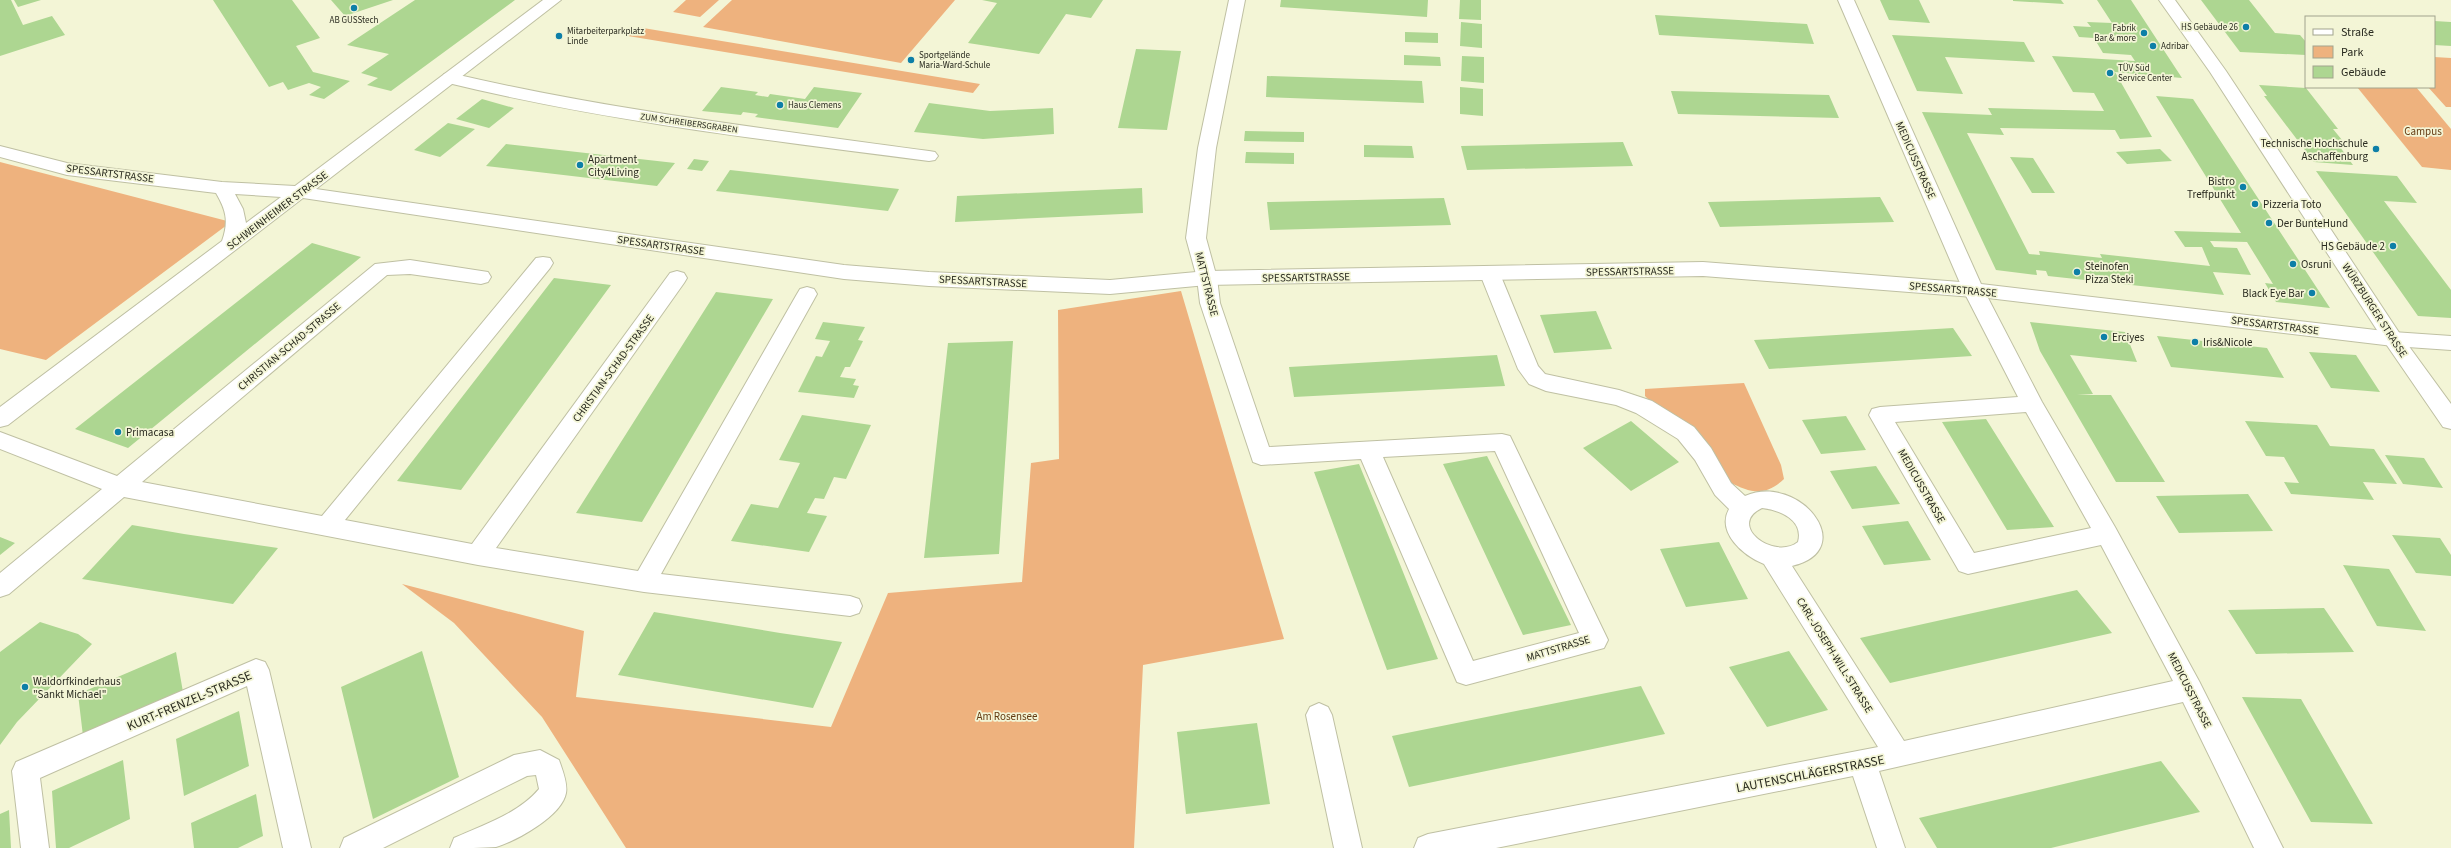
<svg xmlns="http://www.w3.org/2000/svg" width="2451" height="848" font-family="'Source Sans 3',sans-serif">
<rect width="100%" height="100%" fill="#f3f5d6"/>
<path fill="#eeb27e" d="M 686,0 L 719,0 L 700,17 L 673,12 Z
M 732,0 L 955,0 L 901,63 L 703,27 Z
M 637,27 L 980,84 L 973,93 L 628,36 Z
M 2434,57 L 2451,58 L 2451,107 L 2446,107 L 2428,87 L 2434,87 Z
M 2357,87 L 2416,87 L 2451,129 L 2451,170 L 2422,167 Z
M 0,162 L 231,222 L 46,360 L 0,349 Z
M 1181,291 L 1284,639 L 1143,665 L 1134,848 L 626,848 L 542,717 L 454,623 L 402,584 L 584,631 L 576,697 L 831,727 L 888,593 L 1022,582 L 1031,463 L 1059,459 L 1058,310 Z
M 1744,383 L 1781,465 L 1784,479 C 1765,497 1751,493 1729,482 L 1645,396 L 1645,389 Z"/>
<path fill="#add691" d="M 0,0 L 11,0 L 23,25 L 52,16 L 65,35 L 0,56 Z
M 14,0 L 41,0 L 18,7 Z
M 213,0 L 292,0 L 320,38 L 296,46 L 313,72 L 350,81 L 324,99 L 309,95 L 321,87 L 309,83 L 288,90 L 283,82 L 269,87 Z
M 331,0 L 393,0 L 345,16 Z
M 415,0 L 515,0 L 391,91 L 367,85 L 378,78 L 361,73 L 389,54 L 347,45 Z
M 982,0 L 1103,0 L 1091,18 L 1066,14 L 1039,54 L 968,43 L 997,3 Z
M 1281,0 L 1428,0 L 1427,17 L 1280,7 Z
M 1460,0 L 1481,0 L 1481,20 L 1459,19 Z
M 1880,0 L 1919,0 L 1930,23 L 1889,20 Z
M 2013,0 L 2061,0 L 2064,4 L 2013,1 Z
M 2097,0 L 2131,0 L 2182,78 L 2115,72 L 2152,137 L 2120,139 L 2115,130 L 2000,128 L 2004,135 L 1967,133 L 2029,254 L 2040,255 L 2039,251 L 2102,258 L 2100,254 L 2210,266 L 2202,247 L 2185,247 L 2174,231 L 2241,233 L 2156,96 L 2193,99 L 2330,308 L 2276,302 L 2265,283 L 2273,284 L 2247,242 L 2210,241 L 2214,247 L 2237,248 L 2251,275 L 2213,272 L 2224,295 L 2048,276 L 2046,271 L 2036,270 L 2037,275 L 1996,270 L 1922,112 L 1992,115 L 1988,108 L 2104,111 L 2094,93 L 2073,92 L 2052,56 L 2135,61 L 2131,55 L 2103,53 L 2094,38 L 2079,37 L 2073,26 L 2091,27 L 2087,22 L 2112,23 Z
M 2201,0 L 2249,0 L 2275,33 L 2300,35 L 2306,42 L 2306,55 L 2240,52 Z
M 1655,15 L 1807,24 L 1814,44 L 1659,35 Z
M 2434,21 L 2451,22 L 2451,46 L 2434,45 Z
M 1461,22 L 1482,24 L 1482,48 L 1460,46 Z
M 1405,32 L 1438,33 L 1438,43 L 1405,42 Z
M 1892,35 L 2024,42 L 2035,62 L 1945,57 L 1963,94 L 1917,91 Z
M 1136,49 L 1181,51 L 1167,130 L 1118,128 Z
M 1404,55 L 1440,57 L 1441,66 L 1404,65 Z
M 1462,56 L 1484,57 L 1484,83 L 1461,81 Z
M 1267,76 L 1422,81 L 1424,103 L 1266,97 Z
M 2259,85 L 2306,88 L 2338,129 L 2333,129 L 2342,140 L 2335,140 L 2353,165 L 2314,162 L 2264,96 L 2267,96 Z
M 721,87 L 758,92 L 755,95 L 768,97 L 770,94 L 805,99 L 814,87 L 862,93 L 838,128 L 755,117 L 758,114 L 743,112 L 741,115 L 702,111 Z
M 1460,87 L 1483,89 L 1483,116 L 1460,114 Z
M 1671,91 L 1829,95 L 1839,118 L 1678,114 Z
M 482,99 L 514,108 L 489,128 L 456,119 Z
M 929,103 L 990,111 L 1053,108 L 1054,134 L 983,139 L 914,132 Z
M 448,123 L 475,129 L 440,157 L 414,150 Z
M 1245,131 L 1304,132 L 1304,142 L 1244,141 Z
M 1623,142 L 1633,166 L 1467,170 L 1461,146 Z
M 506,144 L 675,163 L 657,186 L 486,166 Z
M 1364,145 L 1412,146 L 1414,158 L 1364,157 Z
M 2160,149 L 2172,161 L 2127,164 L 2116,152 Z
M 1246,152 L 1294,153 L 1294,164 L 1245,163 Z
M 2010,157 L 2033,158 L 2055,193 L 2032,193 Z
M 694,159 L 709,161 L 702,171 L 687,169 Z
M 730,170 L 899,189 L 888,211 L 716,191 Z
M 2316,171 L 2397,176 L 2417,203 L 2384,201 L 2451,290 L 2451,318 L 2418,316 Z
M 1142,188 L 1143,213 L 955,222 L 957,196 Z
M 1880,197 L 1894,222 L 1720,227 L 1708,202 Z
M 1444,198 L 1451,225 L 1270,230 L 1267,202 Z
M 312,243 L 361,257 L 128,448 L 75,429 Z
M 554,278 L 611,285 L 461,490 L 397,481 Z
M 716,292 L 773,299 L 642,522 L 576,513 Z
M 1596,311 L 1612,349 L 1554,353 L 1540,315 Z
M 823,322 L 865,327 L 858,340 L 863,341 L 850,367 L 845,367 L 840,377 L 856,379 L 853,385 L 859,386 L 854,398 L 798,392 L 816,356 L 822,357 L 830,341 L 815,339 Z
M 2030,322 L 2125,332 L 2137,362 L 2070,355 L 2093,394 L 2077,395 L 2111,395 L 2165,482 L 2116,482 L 2040,351 Z
M 1953,328 L 1972,356 L 1769,369 L 1754,340 Z
M 2157,336 L 2267,348 L 2284,378 L 2171,367 Z
M 1013,341 L 999,554 L 924,558 L 948,343 Z
M 2309,352 L 2356,355 L 2380,392 L 2331,388 Z
M 1497,355 L 1505,386 L 1294,397 L 1289,367 Z
M 802,415 L 871,425 L 846,479 L 834,477 L 824,499 L 815,498 L 807,513 L 827,516 L 809,552 L 731,541 L 751,504 L 778,508 L 800,463 L 779,460 Z
M 1846,416 L 1866,450 L 1821,454 L 1802,420 Z
M 1986,419 L 2054,527 L 2007,530 L 1942,422 Z
M 1631,421 L 1679,462 L 1631,491 L 1583,448 Z
M 2245,421 L 2317,425 L 2330,446 L 2374,449 L 2397,484 L 2363,482 L 2374,500 L 2291,494 L 2284,482 L 2299,483 L 2284,457 L 2266,456 Z
M 2385,455 L 2424,458 L 2443,488 L 2403,484 Z
M 1487,456 L 1524,529 L 1571,625 L 1523,635 L 1443,464 Z
M 1359,464 L 1393,547 L 1438,659 L 1387,670 L 1314,472 Z
M 1876,466 L 1900,504 L 1852,509 L 1830,471 Z
M 2248,494 L 2273,531 L 2179,533 L 2156,496 Z
M 1908,521 L 1931,560 L 1884,565 L 1862,526 Z
M 132,525 L 184,534 L 278,548 L 233,604 L 82,579 Z
M 2392,535 L 2440,538 L 2451,555 L 2451,576 L 2416,573 Z
M 0,537 L 15,543 L 0,555 Z
M 1719,542 L 1748,599 L 1686,607 L 1660,549 Z
M 2343,565 L 2389,569 L 2426,631 L 2377,626 Z
M 2077,590 L 2112,633 L 1890,683 L 1860,638 Z
M 2324,608 L 2354,652 L 2256,654 L 2228,610 Z
M 654,612 L 780,633 L 842,642 L 813,708 L 618,675 Z
M 40,622 L 78,634 L 92,644 L 17,722 L 0,745 L 0,652 Z
M 422,651 L 459,777 L 373,819 L 341,687 Z
M 1789,651 L 1828,710 L 1767,727 L 1729,667 Z
M 176,652 L 183,692 L 83,736 L 78,694 Z
M 1641,686 L 1665,734 L 1409,787 L 1392,736 Z
M 2242,697 L 2301,699 L 2373,824 L 2311,822 Z
M 239,711 L 249,766 L 184,796 L 176,739 Z
M 1257,723 L 1270,804 L 1186,814 L 1177,732 Z
M 123,760 L 130,819 L 69,848 L 56,848 L 52,791 Z
M 2161,761 L 2200,812 L 2051,848 L 1937,848 L 1919,818 Z
M 256,794 L 263,836 L 238,848 L 194,848 L 191,823 Z
M 9,810 L 11,848 L 0,848 L 0,814 Z"/>
<g fill="none" stroke-linecap="round" stroke-linejoin="round">
<g stroke="#bfc0a3" stroke-width="2">
<path id="minor" d="M 1229,0 L 1245,0 L 1216,148 L 1206,238 L 1217,278 L 1220,303 L 1269,447 L 1502,434 L 1510,436 L 1608,640 L 1604,648 L 1466,685 L 1457,682 L 1361,459 L 1261,465 L 1253,462 L 1200,303 L 1197,278 L 1186,238 L 1198,148 ZM 1495,451 L 1579,633 L 1473,661 L 1383,457 Z
M 1838,0 L 1854,0 L 1981,284 L 2393,332 L 2451,336 L 2451,350 L 2393,346 L 1988,298 L 2042,402 L 2115,527 L 2199,681 L 2283,848 L 2254,848 L 2183,702 L 1879,771 L 1905,848 L 1877,848 L 1853,776 L 1496,848 L 1414,848 L 1418,838 L 1428,834 L 1878,747 L 1764,564 C 1744,556 1716,533 1729,509 L 1715,495 L 1695,460 L 1678,439 L 1636,413 L 1616,405 L 1546,391 L 1529,384 L 1518,369 L 1480,274 L 1483,269 L 1490,267 L 1497,269 L 1500,274 L 1538,366 L 1545,374 L 1619,390 L 1652,401 L 1694,427 L 1711,448 L 1731,483 L 1745,496 C 1799,472 1861,550 1792,566 L 1904,741 L 2173,681 L 2101,545 L 1968,574 L 1959,571 L 1869,415 L 1872,409 L 1880,407 L 2018,397 L 1963,290 ZM 2026,412 L 2091,528 L 1974,553 L 1895,422 ZM 1762,508 C 1780,510 1804,520 1798,542 C 1774,561 1726,525 1762,508 Z
M 450,73 C 608,110 768,129 929,151 L 935,152 L 938,156 L 935,160 L 929,161 C 766,140 603,121 444,82 L 442,78 L 444,74 Z
M 543,257 L 550,258 L 553,263 L 550,268 L 345,520 L 472,544 L 670,273 L 677,271 L 684,273 L 687,278 L 684,283 L 496,548 L 638,571 L 797,294 L 800,289 L 807,287 L 814,289 L 817,294 L 661,574 L 850,596 L 859,599 L 862,606 L 859,613 L 850,616 L 644,592 L 478,565 L 124,497 L 9,594 L 0,597 L 0,573 L 102,489 L 0,449 L 0,432 L 117,476 L 375,264 L 410,260 L 488,272 L 491,277 L 488,282 L 481,284 L 410,274 L 387,275 L 142,482 L 322,516 L 536,258 Z
M 256,659 L 265,662 L 269,670 L 311,848 L 283,848 L 247,686 L 40,778 L 49,848 L 21,848 L 12,771 L 16,762 Z
M 1319,703 L 1328,707 L 1332,715 L 1362,848 L 1334,848 L 1306,715 L 1310,707 Z
M 540,750 L 559,760 C 562,769 568,783 566,793 C 562,816 516,841 496,847 C 483,848 463,848 450,848 L 454,838 C 483,825 518,814 539,789 L 536,775 L 527,776 L 383,848 L 340,848 L 344,838 L 514,755 Z"/>
</g>
<g stroke="#bfc0a3" stroke-width="2">
<path id="tertiary" d="M 543,0 L 561,0 L 316,189 L 844,265 L 929,272 L 1110,280 L 1207,271 L 1703,262 L 1973,283 L 1980,285 L 1983,290 L 1980,295 L 1973,297 L 1703,276 L 1207,285 L 1110,294 L 929,286 L 844,279 L 303,198 L 8,425 L 0,427 L 0,407 L 222,241 C 229,221 226,210 216,193 L 67,175 L 0,157 L 0,146 L 67,163 L 222,182 L 295,186 ZM 235,194 L 281,197 L 246,223 L 243,209 Z"/>
</g>
<g stroke="#bfc0a3" stroke-width="2">
<path id="secondary" d="M 2159,0 L 2175,0 L 2226,71 L 2400,334 L 2451,404 L 2451,429 L 2443,427 L 2386,344 L 2210,72 Z"/>
</g>
<use href="#minor" fill="#fff" fill-rule="evenodd"/>
<use href="#tertiary" fill="#fff" fill-rule="evenodd"/>
<use href="#secondary" fill="#fff" fill-rule="evenodd"/>
</g>
<g fill="#0d7fa7" stroke="#f3f5d6" stroke-width="1.5">
<circle cx="354" cy="8" r="4"/>
<circle cx="2246" cy="27" r="4"/>
<circle cx="2144" cy="33" r="4"/>
<circle cx="559" cy="36" r="4"/>
<circle cx="2153" cy="46" r="4"/>
<circle cx="911" cy="60" r="4"/>
<circle cx="2110" cy="73" r="4"/>
<circle cx="780" cy="105" r="4"/>
<circle cx="2376" cy="149" r="4"/>
<circle cx="580" cy="165" r="4"/>
<circle cx="2243" cy="187" r="4"/>
<circle cx="2255" cy="204" r="4"/>
<circle cx="2269" cy="223" r="4"/>
<circle cx="2393" cy="246" r="4"/>
<circle cx="2293" cy="264" r="4"/>
<circle cx="2077" cy="272" r="4"/>
<circle cx="2312" cy="293" r="4"/>
<circle cx="2104" cy="337" r="4"/>
<circle cx="2195" cy="342" r="4"/>
<circle cx="118" cy="432" r="4"/>
<circle cx="25" cy="687" r="4"/>
</g>
<g text-anchor="middle" stroke-width="3.5" stroke-linejoin="round" paint-order="stroke">
<g font-size="9" fill="#292a1f" stroke="#f3f5d6" text-anchor="start">
<text x="354" y="23" text-anchor="middle">AB GUSStech</text>
<text x="2238" y="30" text-anchor="end">HS Gebäude 26</text>
<text x="2136" y="31" text-anchor="end">Fabrik<tspan x="2136" dy="10">Bar &amp; more</tspan></text>
<text x="567" y="34">Mitarbeiterparkplatz<tspan x="567" dy="10">Linde</tspan></text>
<text x="2161" y="49">Adribar</text>
<text x="919" y="58">Sportgelände<tspan x="919" dy="10">Maria-Ward-Schule</tspan></text>
<text x="2118" y="71">TÜV Süd<tspan x="2118" dy="10">Service Center</tspan></text>
<text x="788" y="108">Haus Clemens</text>
</g>
<g font-size="9" fill="#292a1f" stroke="#f3f5d6">
<text transform="translate(689 123) rotate(8)" y="3">ZUM SCHREIBERSGRABEN</text>
</g>
<g font-size="11" fill="#643b12" stroke="#f3f5d6">
<text x="2423" y="135">Campus</text>
<text x="1007" y="720">Am Rosensee</text>
</g>
<g font-size="11" fill="#292a1f" stroke="#f3f5d6" text-anchor="start">
<text x="2368" y="147" text-anchor="end">Technische Hochschule<tspan x="2368" dy="13">Aschaffenburg</tspan></text>
<text x="588" y="163">Apartment<tspan x="588" dy="13">City4Living</tspan></text>
<text x="2235" y="185" text-anchor="end">Bistro<tspan x="2235" dy="13">Treffpunkt</tspan></text>
<text x="2263" y="208">Pizzeria Toto</text>
<text x="2277" y="227">Der BunteHund</text>
<text x="2385" y="250" text-anchor="end">HS Gebäude 2</text>
<text x="2301" y="268">Osruni</text>
<text x="2085" y="270">Steinofen<tspan x="2085" dy="13">Pizza Steki</tspan></text>
<text x="2304" y="297" text-anchor="end">Black Eye Bar</text>
<text x="2112" y="341">Erciyes</text>
<text x="2203" y="346">Iris&amp;Nicole</text>
<text x="126" y="436">Primacasa</text>
<text x="33" y="685">Waldorfkinderhaus<tspan x="33" dy="13">"Sankt Michael"</tspan></text>
</g>
<g font-size="11" fill="#292a1f" stroke="#f3f5d6">
<text transform="translate(1916 160) rotate(66)" y="4">MEDICUSSTRASSE</text>
<text transform="translate(110 173) rotate(7)" y="4">SPESSARTSTRASSE</text>
<text transform="translate(277 210) rotate(-37)" y="4">SCHWEINHEIMER STRASSE</text>
<text transform="translate(661 245) rotate(8)" y="4">SPESSARTSTRASSE</text>
<text transform="translate(1630 271) rotate(-1)" y="4">SPESSARTSTRASSE</text>
<text transform="translate(1306 277) rotate(-1)" y="4">SPESSARTSTRASSE</text>
<text transform="translate(983 281) rotate(3)" y="4">SPESSARTSTRASSE</text>
<text transform="translate(1207 284) rotate(76)" y="4">MATTSTRASSE</text>
<text transform="translate(1953 289) rotate(5)" y="4">SPESSARTSTRASSE</text>
<text transform="translate(2375 310) rotate(57)" y="4">WÜRZBURGER STRASSE</text>
<text transform="translate(2275 325) rotate(7)" y="4">SPESSARTSTRASSE</text>
<text transform="translate(289 346) rotate(-40)" y="4">CHRISTIAN-SCHAD-STRASSE</text>
<text transform="translate(613 368) rotate(-54)" y="4">CHRISTIAN-SCHAD-STRASSE</text>
<text transform="translate(1922 486) rotate(60)" y="4">MEDICUSSTRASSE</text>
<text transform="translate(1558 648) rotate(-17)" y="4">MATTSTRASSE</text>
<text transform="translate(1835 655) rotate(58)" y="4">CARL-JOSEPH-WILL-STRASSE</text>
<text transform="translate(2190 690) rotate(63)" y="4">MEDICUSSTRASSE</text>
</g>
<g font-size="13" fill="#292a1f" stroke="#f3f5d6">
<text transform="translate(189 700) rotate(-23)" y="5">KURT-FRENZEL-STRASSE</text>
<text transform="translate(1810 773) rotate(-11)" y="5">LAUTENSCHLÄGERSTRASSE</text>
</g>
</g>
<rect x="2305" y="16" width="130" height="72" fill="#f3f5d6" stroke="#a2a48d"/>
<rect x="2313" y="29" width="20" height="6" fill="#ffffff" stroke="#a2a48d"/>
<text x="2341" y="36" font-size="12" fill="#292a1f">Straße</text>
<rect x="2313" y="46" width="20" height="12" fill="#eeb27e" stroke="#a2a48d"/>
<text x="2341" y="56" font-size="12" fill="#292a1f">Park</text>
<rect x="2313" y="66" width="20" height="12" fill="#add691" stroke="#a2a48d"/>
<text x="2341" y="76" font-size="12" fill="#292a1f">Gebäude</text>
</svg>
